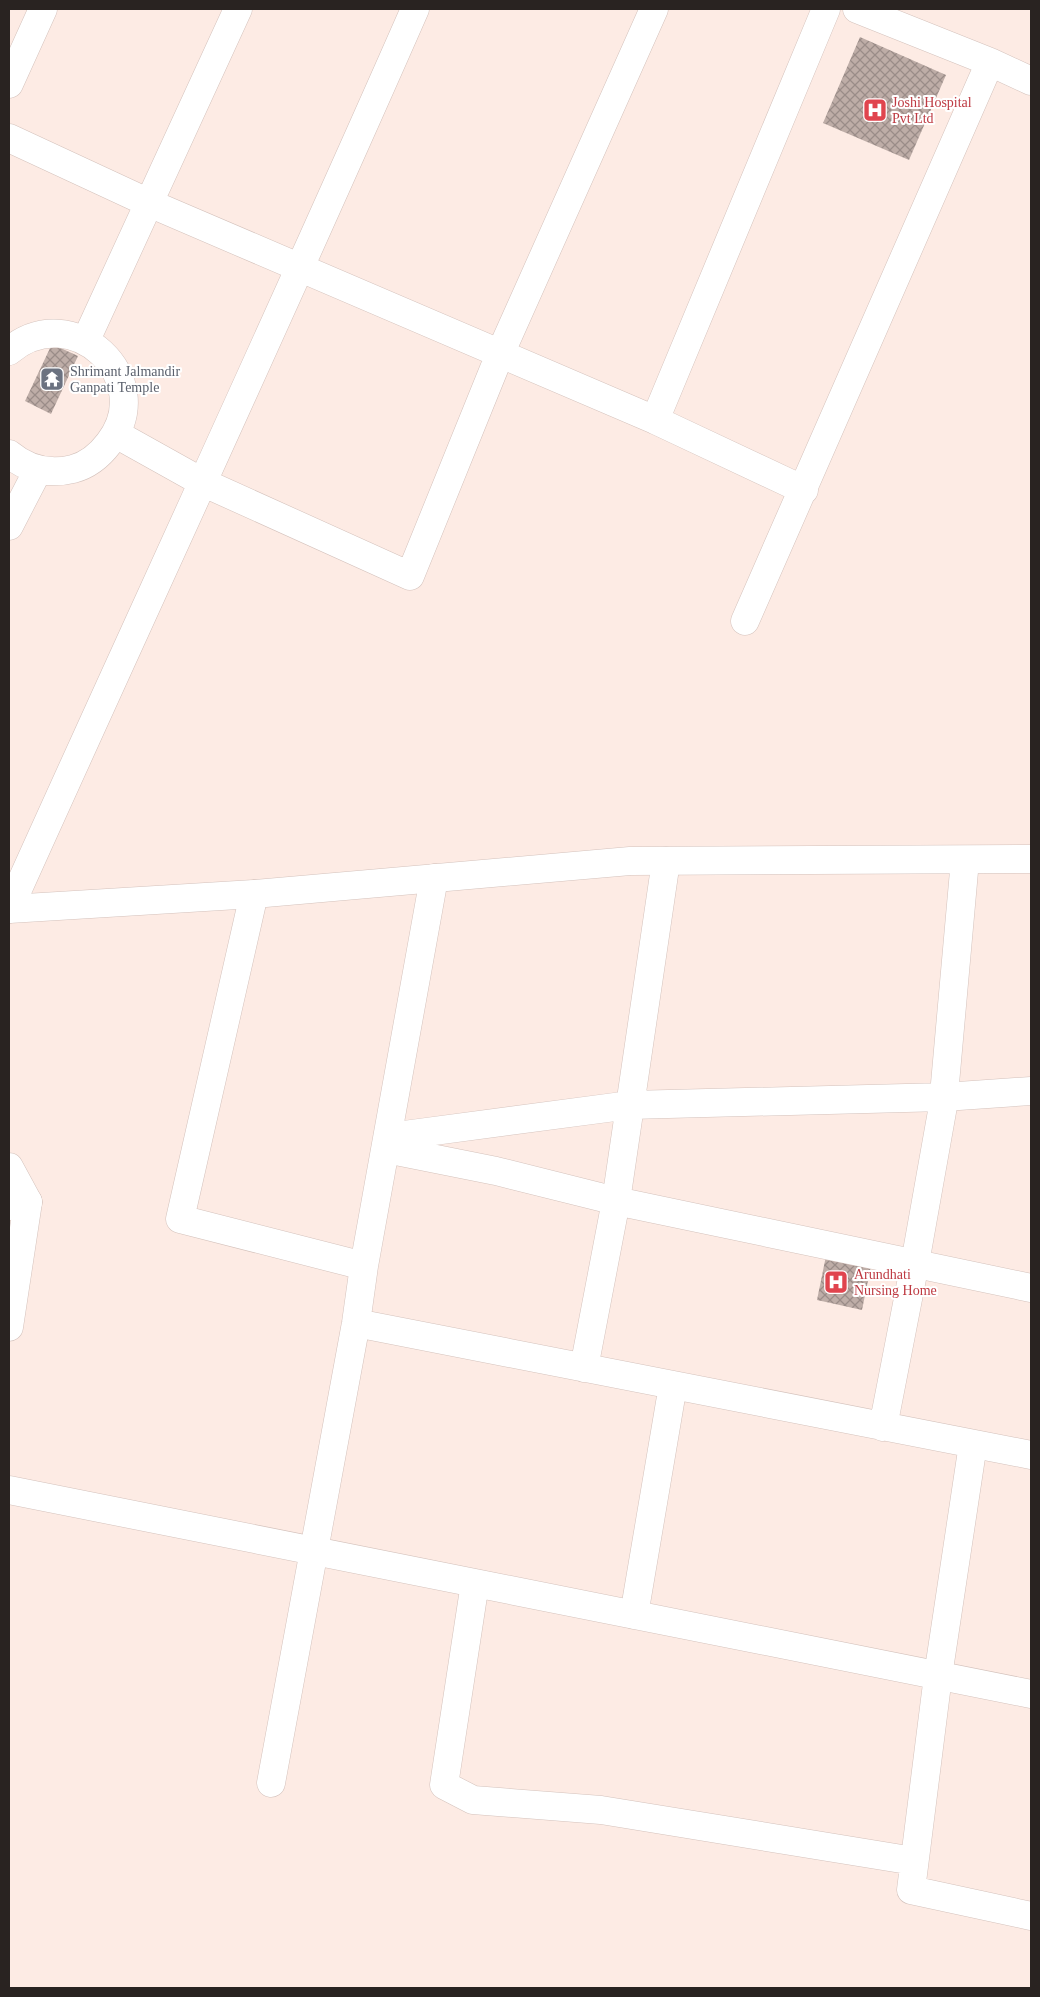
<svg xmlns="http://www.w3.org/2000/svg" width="1040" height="1997" font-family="'Times New Roman',serif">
<defs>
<pattern id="building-cross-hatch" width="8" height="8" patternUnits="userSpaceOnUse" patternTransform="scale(1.25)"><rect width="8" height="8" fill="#beada7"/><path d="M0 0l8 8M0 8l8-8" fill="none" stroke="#9a8c88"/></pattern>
</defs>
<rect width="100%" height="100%" fill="#fdebe4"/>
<path fill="url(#building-cross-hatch)" d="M 860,37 L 946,75 L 909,160 L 823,123 Z
M 52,344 L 78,356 L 51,414 L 25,401 Z
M 826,1256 L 871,1266 L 862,1310 L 817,1300 Z"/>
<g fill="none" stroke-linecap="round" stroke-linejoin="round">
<g stroke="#d4c2bc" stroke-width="29">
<path id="minor" d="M 857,9 L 990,62 L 1031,81
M 9,84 L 43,9
M 9,138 L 149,203 L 655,420 L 804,490
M 86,340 L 238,9
M 9,351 C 72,297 159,379 109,443 C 100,455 88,465 73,469 C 49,475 27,469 9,454
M 655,420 L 826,9
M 116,434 L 202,482 L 410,576 L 500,354 L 654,9
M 9,526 L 38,470
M 745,621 L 990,62
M 254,894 L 180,1219 L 364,1266
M 9,909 C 144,609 283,310 415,9
M 389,1137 L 630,1105 L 944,1097 L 1031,1091
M 386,1149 L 496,1171 L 616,1201 L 1031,1288
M 9,1206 L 28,1202
M 356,1323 L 1031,1455
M 584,1368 L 616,1201 L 666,861
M 883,1427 L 915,1263 L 943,1106 L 965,860
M 973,1444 L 938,1676 L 911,1890 L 1031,1916
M 9,1490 L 1031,1694
M 475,1583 L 444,1785 L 473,1800 L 601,1810 L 914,1861
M 634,1615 L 673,1385
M 271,1783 L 356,1323 L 364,1266 L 434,878"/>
</g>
<g stroke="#d4c2bc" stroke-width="29">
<path id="major" d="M 9,909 L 254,894 L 630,861 L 1031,859
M 9,1167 L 28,1202 L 9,1327"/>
</g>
<use href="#minor" stroke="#fff" stroke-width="28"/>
<use href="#major" stroke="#fff" stroke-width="28"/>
</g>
<defs>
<g id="hospital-square" transform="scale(1.25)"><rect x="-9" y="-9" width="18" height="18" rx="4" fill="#e0444e" stroke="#fff"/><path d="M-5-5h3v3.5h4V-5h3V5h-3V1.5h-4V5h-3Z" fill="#fff"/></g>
<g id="temple-square" transform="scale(1.25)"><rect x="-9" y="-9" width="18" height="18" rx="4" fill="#6b7280" stroke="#fff"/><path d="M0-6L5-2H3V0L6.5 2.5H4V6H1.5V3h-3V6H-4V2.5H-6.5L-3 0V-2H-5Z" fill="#fff"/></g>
</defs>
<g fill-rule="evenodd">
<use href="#hospital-square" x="875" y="110"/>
<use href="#temple-square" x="52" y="379"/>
<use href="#hospital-square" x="836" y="1282"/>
</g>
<g text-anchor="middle" stroke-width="4" stroke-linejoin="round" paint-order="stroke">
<g font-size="14" fill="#be3a42" stroke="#fff" text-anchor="start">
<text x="892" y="107">Joshi Hospital<tspan x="892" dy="16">Pvt Ltd</tspan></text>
<text x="854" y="1279">Arundhati<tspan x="854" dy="16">Nursing Home</tspan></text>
</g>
<g font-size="14" fill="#5b616d" stroke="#fff" text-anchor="start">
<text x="70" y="376">Shrimant Jalmandir<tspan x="70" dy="16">Ganpati Temple</tspan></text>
</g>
</g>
<rect width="1040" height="1997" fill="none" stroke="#292321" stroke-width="20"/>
</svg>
